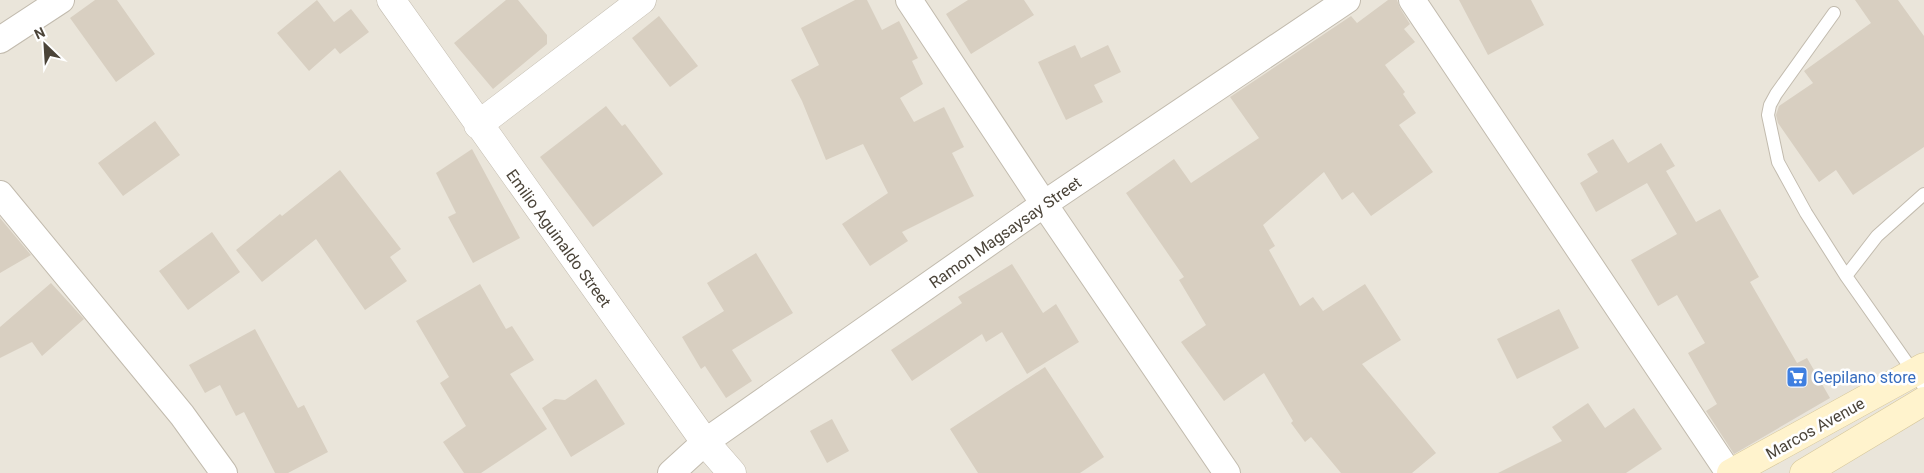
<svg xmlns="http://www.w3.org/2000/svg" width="1924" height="473" font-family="Roboto,sans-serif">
<rect width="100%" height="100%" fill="#f6f3ec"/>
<path fill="#eae5da" d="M 0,0 L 1924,0 L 1924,473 L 0,473 Z"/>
<path fill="#d8cfc1" d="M 95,0 L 117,0 L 155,54 L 116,82 L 70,18 Z
M 317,0 L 334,22 L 351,9 L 369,32 L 340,54 L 335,48 L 309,71 L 277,33 Z
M 506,0 L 518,0 L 547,35 L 547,44 L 493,89 L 454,43 Z
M 855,0 L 867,0 L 882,30 L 899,21 L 918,58 L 912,61 L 923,84 L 900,98 L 914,122 L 944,107 L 964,147 L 952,153 L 974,196 L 902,232 L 908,241 L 870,266 L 842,224 L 888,193 L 863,144 L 826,160 L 802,101 L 791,80 L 819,65 L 801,28 Z
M 968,0 L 1024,0 L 1034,15 L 971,54 L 946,14 Z
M 1388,0 L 1397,0 L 1400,8 L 1410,24 L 1404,29 L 1415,42 L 1385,65 L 1405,92 L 1403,94 L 1416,113 L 1399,125 L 1433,172 L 1371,216 L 1353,192 L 1342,200 L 1324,172 L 1263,225 L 1275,246 L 1269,250 L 1300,306 L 1313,297 L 1323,311 L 1365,284 L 1401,340 L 1362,364 L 1436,453 L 1412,473 L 1341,473 L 1311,437 L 1305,442 L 1291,423 L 1293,421 L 1264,373 L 1224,401 L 1181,342 L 1206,325 L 1179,280 L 1184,277 L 1126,193 L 1174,159 L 1191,183 L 1259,138 L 1230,97 L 1351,16 L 1357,23 Z
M 1459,0 L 1531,0 L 1544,25 L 1488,55 Z
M 1855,0 L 1898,0 L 1924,36 L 1924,147 L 1853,195 L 1836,170 L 1819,182 L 1778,123 L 1776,115 L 1779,106 L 1813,83 L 1804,71 L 1871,23 Z
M 659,16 L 698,66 L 670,87 L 632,38 Z
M 1075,45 L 1081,58 L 1108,45 L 1121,72 L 1094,85 L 1103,102 L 1066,120 L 1038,62 Z
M 606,106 L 622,126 L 625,124 L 663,174 L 593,227 L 540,157 Z
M 155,121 L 180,155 L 123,196 L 98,163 Z
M 1613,139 L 1628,163 L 1661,143 L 1675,166 L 1666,171 L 1696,222 L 1720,209 L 1759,277 L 1750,282 L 1797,363 L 1807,358 L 1830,398 L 1734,454 L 1706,411 L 1717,404 L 1688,353 L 1705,343 L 1677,295 L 1658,306 L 1631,260 L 1677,234 L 1647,183 L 1596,212 L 1580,183 L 1598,172 L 1587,154 Z
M 472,149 L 520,238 L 473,263 L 448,217 L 456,213 L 436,173 Z
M 340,170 L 401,249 L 390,257 L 407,281 L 365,310 L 316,239 L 262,282 L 236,250 L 280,214 L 282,216 Z
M 0,218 L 31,255 L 0,273 Z
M 212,232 L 240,272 L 188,310 L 159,271 Z
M 756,253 L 793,313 L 732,350 L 752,381 L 726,398 L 705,366 L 701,369 L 682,337 L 724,311 L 707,283 Z
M 1012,264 L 1043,313 L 1056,304 L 1079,342 L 1027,374 L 1002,332 L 986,342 L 982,334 L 912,381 L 891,350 L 962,303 L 958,297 Z
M 51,283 L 84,319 L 42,356 L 32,342 L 0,358 L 0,327 Z
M 480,284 L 506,329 L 512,326 L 534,360 L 510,374 L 547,429 L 481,473 L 464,473 L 443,442 L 466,426 L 440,383 L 449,377 L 416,321 Z
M 1559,309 L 1579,348 L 1517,379 L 1497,339 Z
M 255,329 L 298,408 L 304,405 L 328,452 L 288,473 L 275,473 L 244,412 L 236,416 L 220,385 L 205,393 L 189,365 Z
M 1045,367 L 1104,457 L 1080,473 L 978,473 L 950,429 Z
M 596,379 L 625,424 L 571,457 L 542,408 L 555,399 L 565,400 Z
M 1588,403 L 1605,428 L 1634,408 L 1662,449 L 1626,473 L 1498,473 L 1562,441 L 1552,427 Z
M 832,419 L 849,451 L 827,463 L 810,431 Z"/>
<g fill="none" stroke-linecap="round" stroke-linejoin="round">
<g stroke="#c2bbae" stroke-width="14">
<path id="service" d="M 1834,13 L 1776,94 L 1770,105 L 1768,115 L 1778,162 L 1806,213 L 1846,276 L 1924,387
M 1846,276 L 1877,236 L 1924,194"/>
</g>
<g stroke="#c2bbae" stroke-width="28">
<path id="minor" d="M 909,0 L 1044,204 L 1227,473
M 1412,0 L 1729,473
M 0,40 L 61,0
M 0,194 L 182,415 L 224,473
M 671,473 L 705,442 L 1044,204 L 1347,0"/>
</g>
<g stroke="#c2bbae" stroke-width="29">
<path id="tertiary" d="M 391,0 L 705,442 L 732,473
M 478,125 L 642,0"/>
</g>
<g stroke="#d6c79b" stroke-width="29">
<path id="secondary" d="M 1731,473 L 1924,367
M 1804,473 L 1924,401"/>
</g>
<use href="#service" stroke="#fff" stroke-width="12"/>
<use href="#minor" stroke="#fff" stroke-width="26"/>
<use href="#tertiary" stroke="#fff" stroke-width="28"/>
<use href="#secondary" stroke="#fff3cd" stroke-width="28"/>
</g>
<defs>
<g id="supermarket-square" transform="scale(1.125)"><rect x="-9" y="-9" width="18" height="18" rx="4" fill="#3f7fe0" stroke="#fff"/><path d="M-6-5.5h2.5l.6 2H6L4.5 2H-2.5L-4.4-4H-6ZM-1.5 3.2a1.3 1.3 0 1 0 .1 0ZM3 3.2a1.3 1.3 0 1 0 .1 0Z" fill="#fff"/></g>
</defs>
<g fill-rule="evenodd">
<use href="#supermarket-square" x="1797" y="377"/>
</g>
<g text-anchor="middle" stroke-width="5" stroke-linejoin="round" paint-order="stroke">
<g font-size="16" fill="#4b4439" stroke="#fff">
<text transform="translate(1005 232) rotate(-35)" y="6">Ramon Magsaysay Street</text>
<text transform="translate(559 238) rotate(54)" y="6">Emilio Aguinaldo Street</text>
<text transform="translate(1815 428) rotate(-29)" y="6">Marcos Avenue</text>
</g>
<g font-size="16" fill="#366cbe" stroke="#fff" text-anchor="start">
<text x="1813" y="383">Gepilano store</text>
</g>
</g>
<g transform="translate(45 45) rotate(335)" stroke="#ffffff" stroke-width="4" paint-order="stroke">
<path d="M0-4L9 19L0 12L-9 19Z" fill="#4b4439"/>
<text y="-8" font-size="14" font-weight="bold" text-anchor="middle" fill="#4b4439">N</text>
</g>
</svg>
